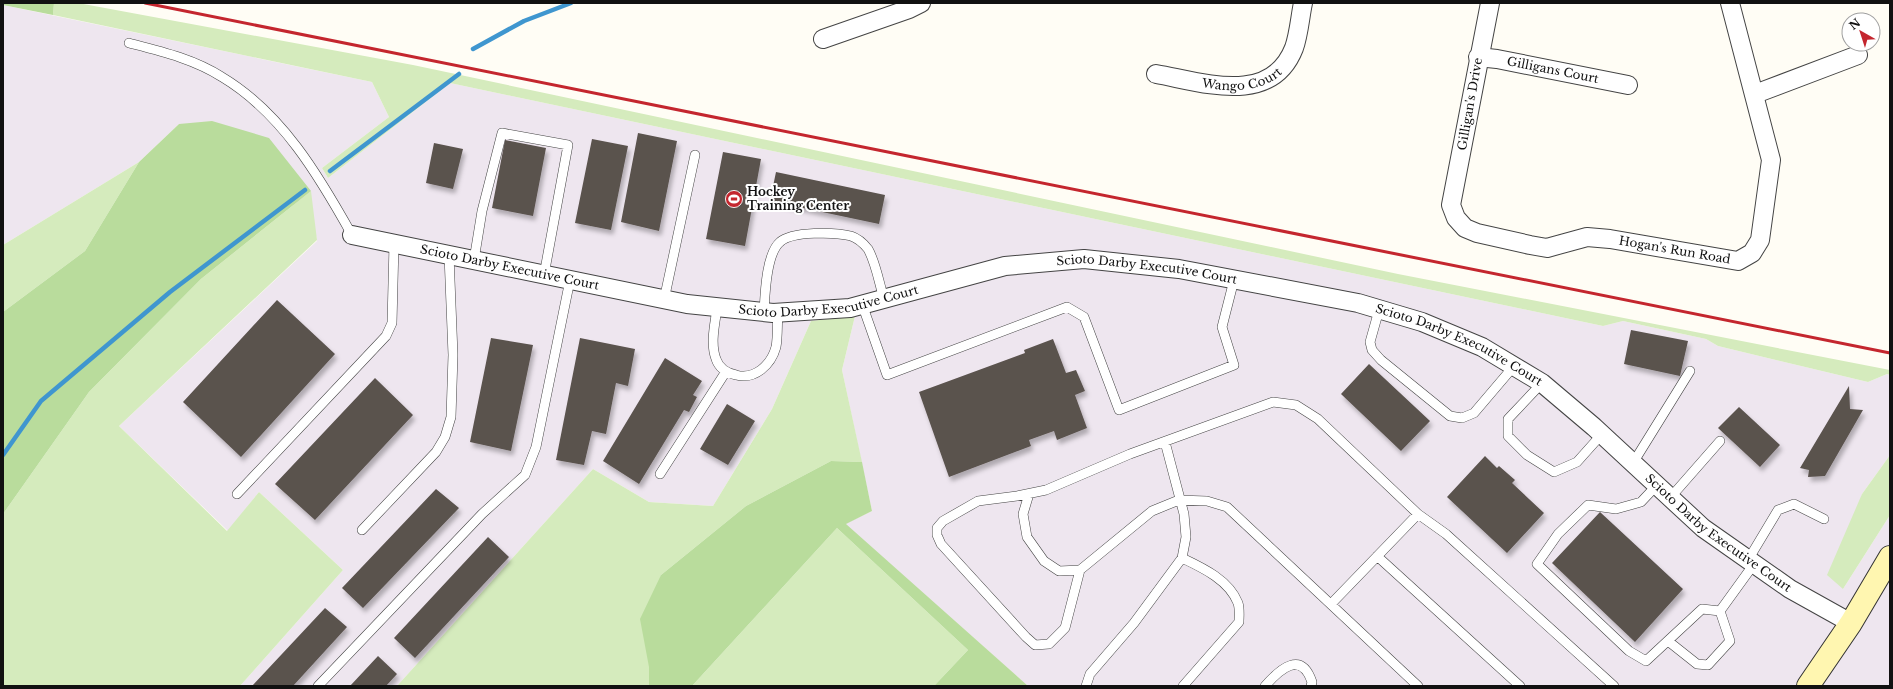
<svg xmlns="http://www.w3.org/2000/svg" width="1893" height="689" font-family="'Libre Baskerville',serif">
<defs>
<filter id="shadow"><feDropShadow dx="2.5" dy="4.5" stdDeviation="2" flood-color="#0004"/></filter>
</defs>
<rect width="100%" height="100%" fill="#fffdf5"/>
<path fill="#eee6ef" d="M 3,5 L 372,82 L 389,117 L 322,168 L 328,178 L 450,83 L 1603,326 L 1623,321 L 1706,339 L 1718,346 L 1868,382 L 1887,374 L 1890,375 L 1890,455 L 1862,494 L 1843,589 L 1890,515 L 1890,686 L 1028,686 L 845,524 L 872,511 L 842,370 L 855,316 L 811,321 L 772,409 L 713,506 L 649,502 L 593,469 L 397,686 L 240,686 L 343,570 L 259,492 L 228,531 L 119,426 L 317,241 L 313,219 L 179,124 L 139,162 L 3,245 Z"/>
<path fill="#d5ebbd" d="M 54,3 L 78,3 L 413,65 L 1398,274 L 1890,370 L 1890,375 L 1887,374 L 1868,382 L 1718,346 L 1706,339 L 1623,321 L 1603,326 L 450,83 L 328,178 L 322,168 L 389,117 L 372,82 L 53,15 Z
M 139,162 L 85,251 L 3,312 L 3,245 Z
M 311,191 L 317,240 L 119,426 L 227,531 L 259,492 L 343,570 L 240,686 L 5,686 L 3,684 L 3,514 L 89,392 L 201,279 Z
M 855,316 L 842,370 L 862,462 L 831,461 L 746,506 L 661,575 L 649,667 L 649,686 L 397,686 L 593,469 L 649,502 L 713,506 L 772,409 L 811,321 Z
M 1890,455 L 1890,515 L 1843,589 L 1827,575 L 1862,494 Z
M 837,528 L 968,650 L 934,686 L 692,686 Z"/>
<path fill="#b9dc9c" d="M 3,3 L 54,3 L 53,15 L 3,5 Z
M 212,121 L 269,138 L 311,191 L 201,279 L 89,392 L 3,514 L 3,312 L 85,251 L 139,162 L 179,124 Z
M 831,461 L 862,462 L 872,511 L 846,524 L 1028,686 L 934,686 L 968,650 L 837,528 L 692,686 L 649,686 L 649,667 L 640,619 L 661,575 L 746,506 Z"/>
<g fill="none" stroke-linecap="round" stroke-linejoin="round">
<path stroke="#3f96cf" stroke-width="4.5" d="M 473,49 L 524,21 L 571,3
M 330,171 L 459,74
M 3,455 L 41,401 L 170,292 L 305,190"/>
</g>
<path fill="#5a524d" filter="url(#shadow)" d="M 638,133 L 677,141 L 659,231 L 621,222 Z
M 592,139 L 628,146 L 611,230 L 575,223 Z
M 505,140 L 546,148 L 533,216 L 492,208 Z
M 434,143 L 463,149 L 453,189 L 426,183 Z
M 723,152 L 761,159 L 745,246 L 706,239 Z
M 776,172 L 885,195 L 879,224 L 770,201 Z
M 277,300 L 335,354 L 241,457 L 183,402 Z
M 1631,330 L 1688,341 L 1680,376 L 1624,364 Z
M 491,338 L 533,345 L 511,451 L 470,442 Z
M 580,338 L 635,349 L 628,386 L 616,383 L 606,434 L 592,431 L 584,465 L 556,460 Z
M 1053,339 L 1066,373 L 1076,370 L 1085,391 L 1075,395 L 1087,428 L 1057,440 L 1054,431 L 1029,440 L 1031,446 L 949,477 L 919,392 L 1025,353 L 1024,350 Z
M 665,358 L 702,381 L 693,395 L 697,397 L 689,412 L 684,410 L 639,484 L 603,461 Z
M 1369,364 L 1430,421 L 1401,451 L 1341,394 Z
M 375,378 L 413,415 L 315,520 L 275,484 Z
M 1849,386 L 1850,409 L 1863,410 L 1825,476 L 1808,477 L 1809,470 L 1800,468 Z
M 727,404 L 755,421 L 728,465 L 700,449 Z
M 1739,407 L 1780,445 L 1760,467 L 1718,428 Z
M 1485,456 L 1497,468 L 1499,466 L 1515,480 L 1512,483 L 1544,513 L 1507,553 L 1447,497 Z
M 436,489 L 459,508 L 363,608 L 342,588 Z
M 1600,512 L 1683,589 L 1635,642 L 1552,563 Z
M 488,537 L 509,557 L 415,658 L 394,638 Z
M 325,608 L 347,627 L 293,686 L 252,686 Z
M 378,656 L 397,674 L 386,686 L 350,686 Z"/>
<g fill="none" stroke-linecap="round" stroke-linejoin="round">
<g stroke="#444" stroke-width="10">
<path id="service" d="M 129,43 C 160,51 194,59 222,77 C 282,113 319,176 352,235
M 474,260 L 482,211 L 502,133 L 568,145 L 544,275
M 664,300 L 695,155
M 862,304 L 887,375 L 1067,307 L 1084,317 L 1119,410 L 1234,365 L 1222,327 L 1234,280
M 717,308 C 715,324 710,343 716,359 C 719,368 727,373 736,375 C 755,380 771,365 776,347 C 778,336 777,323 778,313
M 1379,310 L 1370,342 L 1372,350 L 1381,360 L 1450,416 L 1462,418 L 1474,413 L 1514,366
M 764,312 C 765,295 766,254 780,242 C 792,231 835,232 851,236 C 857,238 864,244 868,249 C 876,263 879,283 884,299
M 1542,383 L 1508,419 L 1508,436 L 1527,455 L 1554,472 L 1577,462 L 1602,434
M 1633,463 L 1690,371
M 660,474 L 725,373
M 1657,485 L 1641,502 L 1616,509 L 1588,505 L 1558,534 L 1537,564 L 1629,651 L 1646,661 L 1702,609 L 1720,611
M 237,494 L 386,336 L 392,323 L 394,244
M 1029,494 L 1023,514 L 1027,537 L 1044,561 L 1059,571 L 1080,570
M 1670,498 L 1720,441
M 362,530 L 436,452 L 445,437 L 451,417 L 453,355 L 449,255
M 1377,556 L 1520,686
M 1182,558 C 1203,568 1229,580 1238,603 C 1240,609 1239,617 1239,622 L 1183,686
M 1748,560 L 1778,510 L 1794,504 L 1824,519
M 1331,604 L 1418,514
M 1720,611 L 1754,564
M 1668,641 L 1697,664 L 1708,665 L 1730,641 L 1720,611
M 318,686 L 482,514 L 525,475 L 536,447 L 570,280
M 1086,686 L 1090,674 L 1134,623 L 1182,558 L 1186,537 L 1184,514 L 1165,442
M 1265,686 C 1280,669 1301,650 1312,682 L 1311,686
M 1418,686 L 1227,507 L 1207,501 L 1179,500 L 1152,511 L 1080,570 L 1065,628 L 1049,644 L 1035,645 L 1026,637 L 941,544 L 937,535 L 937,528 L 943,521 L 978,501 L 1017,496 L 1046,490 L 1130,454 L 1273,402 L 1296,405 L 1318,419 L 1418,514 L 1446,534 L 1614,686"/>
</g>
<g stroke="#444" stroke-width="20">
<g id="minor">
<path id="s1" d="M 1490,3 L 1451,205 L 1456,218 L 1465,228 L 1477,233 L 1530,245 L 1547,248 L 1587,237 L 1610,239 L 1738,261 L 1752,253 L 1760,240 L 1771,160 L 1730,3"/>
<path d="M 823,39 L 909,9 L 921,3"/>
<path id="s2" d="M 1478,57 L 1497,59 L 1628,85"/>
<path id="s3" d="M 1156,74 C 1202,82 1271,107 1294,48 C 1299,34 1300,17 1303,3"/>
<path d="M 1755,94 L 1858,55"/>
<path id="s4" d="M 352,235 L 687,304 L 773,313 L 850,308 L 1005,266 L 1084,259 L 1179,269 L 1358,303 L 1422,322 L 1482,347 L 1542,383 L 1594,427 L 1703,528 L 1790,589 L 1851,623"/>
</g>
</g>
<g stroke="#333" stroke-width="24">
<path id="secondary" d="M 1808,686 L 1851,623 L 1890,557"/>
</g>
<use href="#service" stroke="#fff" stroke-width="9"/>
<use href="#minor" stroke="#fff" stroke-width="18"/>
<use href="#secondary" stroke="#fff6b0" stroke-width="22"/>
<path stroke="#c4262e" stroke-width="3" d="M 145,3 L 1890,353"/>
</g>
<defs>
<g id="stadium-disc" transform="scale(0.9)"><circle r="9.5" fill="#c4262e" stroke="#fff"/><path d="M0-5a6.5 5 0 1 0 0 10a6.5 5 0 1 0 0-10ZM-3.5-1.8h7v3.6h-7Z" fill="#fff"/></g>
</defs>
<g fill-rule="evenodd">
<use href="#stadium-disc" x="734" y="199"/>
</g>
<g text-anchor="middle" stroke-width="4" stroke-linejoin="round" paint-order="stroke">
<g font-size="12" fill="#111" stroke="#fff">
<text dy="4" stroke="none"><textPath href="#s2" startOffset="76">Gilligans Court</textPath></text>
<text dy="4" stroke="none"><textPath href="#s3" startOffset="88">Wango Court</textPath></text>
<text transform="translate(1470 104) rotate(-80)" y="4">Gilligan's Drive</text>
<text dy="4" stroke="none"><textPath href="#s1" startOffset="448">Hogan's Run Road</textPath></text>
<text dy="4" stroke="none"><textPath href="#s4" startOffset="161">Scioto Darby Executive Court</textPath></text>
<text dy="4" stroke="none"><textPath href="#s4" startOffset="809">Scioto Darby Executive Court</textPath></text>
<text dy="4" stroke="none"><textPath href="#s4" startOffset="485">Scioto Darby Executive Court</textPath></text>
<text dy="4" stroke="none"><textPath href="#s4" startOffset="1133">Scioto Darby Executive Court</textPath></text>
<text dy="4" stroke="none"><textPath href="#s4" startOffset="1457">Scioto Darby Executive Court</textPath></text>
</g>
<g font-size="12" font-weight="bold" fill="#111" stroke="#fff" text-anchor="start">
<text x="747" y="196">Hockey<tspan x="747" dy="14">Training Center</tspan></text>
</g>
</g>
<rect width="1893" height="689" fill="none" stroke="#111111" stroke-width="8"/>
<g transform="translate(1861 32) rotate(321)"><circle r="19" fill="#ffffff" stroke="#a0a0a0"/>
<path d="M0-3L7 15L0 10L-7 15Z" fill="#c4262e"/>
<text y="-6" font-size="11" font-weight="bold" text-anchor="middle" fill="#111111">N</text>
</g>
</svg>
